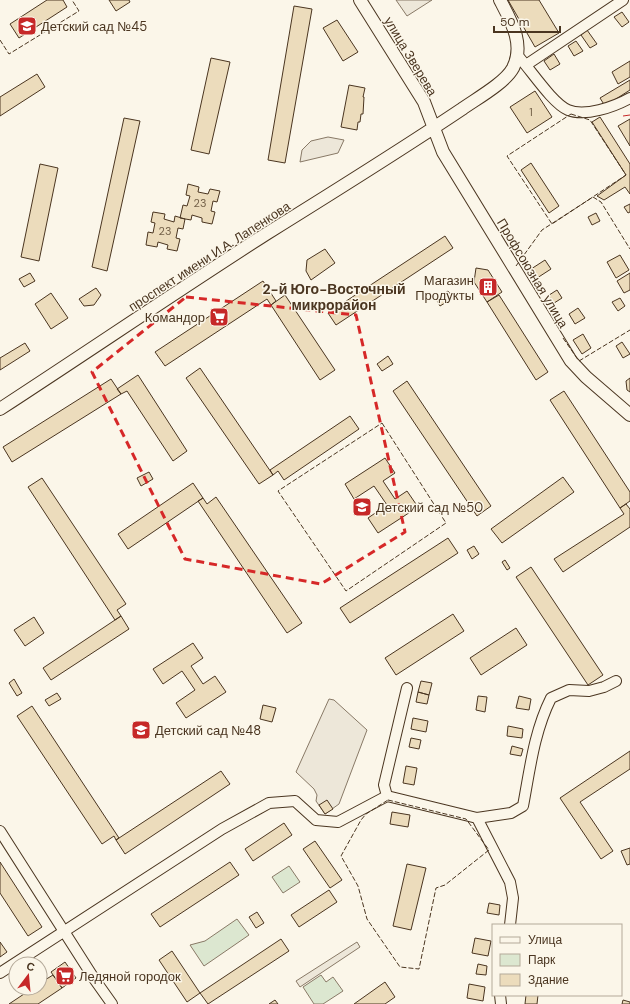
<svg xmlns="http://www.w3.org/2000/svg" width="630" height="1004" font-family="'DM Sans',sans-serif">
<rect width="100%" height="100%" fill="#fbf6e9"/>
<path fill="#dce7d0" stroke="#887966" d="M 289,866 L 300,882 L 283,893 L 272,877 Z
M 237,919 L 249,935 L 204,966 L 190,945 L 205,941 Z
M 321,975 L 326,982 L 333,977 L 343,991 L 323,1004 L 314,1004 L 303,987 Z"/>
<path fill="#ede7d9" stroke="#887966" d="M 396,0 L 432,0 L 407,16 Z
M 328,137 L 344,140 L 338,153 L 300,162 L 302,150 L 311,141 Z
M 329,699 L 334,700 L 367,730 L 339,804 L 325,814 L 316,801 L 317,795 L 314,789 L 296,772 Z
M 357,942 L 360,947 L 300,987 L 296,981 Z"/>
<path fill="#ecdcbc" stroke="#4a3520" d="M 47,0 L 63,0 L 67,7 L 19,38 L 10,24 Z
M 109,0 L 129,0 L 130,2 L 116,11 Z
M 508,0 L 539,0 L 559,33 L 535,47 Z
M 294,6 L 312,9 L 285,163 L 268,160 Z
M 622,12 L 629,22 L 622,27 L 614,17 Z
M 337,20 L 358,52 L 343,61 L 323,28 Z
M 587,30 L 597,44 L 590,48 L 581,35 Z
M 576,41 L 583,51 L 574,56 L 568,46 Z
M 554,54 L 560,64 L 550,70 L 544,61 Z
M 211,58 L 230,62 L 209,154 L 191,150 Z
M 630,61 L 630,77 L 618,84 L 612,72 Z
M 37,74 L 45,87 L 0,116 L 0,97 Z
M 630,80 L 630,90 L 605,106 L 600,98 Z
M 349,85 L 365,88 L 363,97 L 364,97 L 363,114 L 361,114 L 360,122 L 358,122 L 357,130 L 341,127 Z
M 535,91 L 552,117 L 527,133 L 510,107 Z
M 600,117 L 630,164 L 630,194 L 625,187 L 604,200 L 597,196 L 626,175 L 592,122 Z
M 124,118 L 140,121 L 107,271 L 92,267 Z
M 630,119 L 630,146 L 618,126 Z
M 531,163 L 559,206 L 549,213 L 521,170 Z
M 40,164 L 58,168 L 39,261 L 21,257 Z
M 188,184 L 199,187 L 198,192 L 208,194 L 210,189 L 220,191 L 217,202 L 213,201 L 211,211 L 215,212 L 212,224 L 202,222 L 202,218 L 192,215 L 191,220 L 180,218 L 183,205 L 187,206 L 190,196 L 186,195 Z
M 630,204 L 630,212 L 628,213 L 624,207 Z
M 153,212 L 165,214 L 164,219 L 174,222 L 175,216 L 185,219 L 183,229 L 178,228 L 176,238 L 180,239 L 177,251 L 167,249 L 168,245 L 158,242 L 157,247 L 146,245 L 148,232 L 153,233 L 155,223 L 151,222 Z
M 596,213 L 600,221 L 592,225 L 588,217 Z
M 445,236 L 453,248 L 336,325 L 328,313 Z
M 325,249 L 335,263 L 311,280 L 306,271 L 307,260 Z
M 620,255 L 629,270 L 616,278 L 607,262 Z
M 545,260 L 551,269 L 534,280 L 528,271 Z
M 476,268 L 488,270 L 502,292 L 487,302 L 474,282 Z
M 30,273 L 35,281 L 24,287 L 19,279 Z
M 630,273 L 630,290 L 624,293 L 617,281 Z
M 263,281 L 276,301 L 271,305 L 267,299 L 165,366 L 155,352 Z
M 96,288 L 101,295 L 94,305 L 84,306 L 79,299 Z
M 557,290 L 562,298 L 551,305 L 546,297 Z
M 448,291 L 453,298 L 440,306 L 436,299 Z
M 51,293 L 68,318 L 51,329 L 35,304 Z
M 285,295 L 335,370 L 320,380 L 271,305 Z
M 499,295 L 548,372 L 536,380 L 487,302 Z
M 620,298 L 625,306 L 618,311 L 612,302 Z
M 578,308 L 585,318 L 575,324 L 569,314 Z
M 583,334 L 591,348 L 582,354 L 573,340 Z
M 622,342 L 630,354 L 623,358 L 616,346 Z
M 25,343 L 30,351 L 0,370 L 0,358 Z
M 388,356 L 393,364 L 382,371 L 377,364 Z
M 200,368 L 273,475 L 259,484 L 186,378 Z
M 138,375 L 187,451 L 173,461 L 127,391 L 121,394 L 117,389 Z
M 630,378 L 630,392 L 627,390 L 626,381 Z
M 111,379 L 121,394 L 12,462 L 3,447 Z
M 407,381 L 491,506 L 477,516 L 393,391 Z
M 564,391 L 630,492 L 630,501 L 620,508 L 550,400 Z
M 350,416 L 359,429 L 284,480 L 278,471 L 273,475 L 270,470 Z
M 385,458 L 395,473 L 383,481 L 395,499 L 407,491 L 418,507 L 378,533 L 368,518 L 387,505 L 374,486 L 354,499 L 345,484 Z
M 149,472 L 153,479 L 141,486 L 137,478 Z
M 563,477 L 574,492 L 502,543 L 491,529 Z
M 42,478 L 126,604 L 117,610 L 121,616 L 115,620 L 28,487 Z
M 193,483 L 203,498 L 128,549 L 118,534 Z
M 216,497 L 302,623 L 287,633 L 198,501 L 203,498 L 207,504 Z
M 626,504 L 630,509 L 630,527 L 563,572 L 554,559 L 624,514 L 620,508 Z
M 448,538 L 458,553 L 350,623 L 340,608 Z
M 474,546 L 479,554 L 472,559 L 467,550 Z
M 505,560 L 510,568 L 507,570 L 502,562 Z
M 531,567 L 603,675 L 588,685 L 516,577 Z
M 453,614 L 464,631 L 396,675 L 385,658 Z
M 121,616 L 129,629 L 51,680 L 43,668 Z
M 34,617 L 44,633 L 25,646 L 14,630 Z
M 516,628 L 527,645 L 481,675 L 470,658 Z
M 193,643 L 203,658 L 191,666 L 203,684 L 215,676 L 226,692 L 186,718 L 176,703 L 195,690 L 182,671 L 163,684 L 153,669 Z
M 14,679 L 22,693 L 17,696 L 9,683 Z
M 421,681 L 432,683 L 429,695 L 418,692 Z
M 418,692 L 429,695 L 427,704 L 416,702 Z
M 57,693 L 61,699 L 49,706 L 45,700 Z
M 478,696 L 487,697 L 485,712 L 476,710 Z
M 519,696 L 531,699 L 529,710 L 516,708 Z
M 263,705 L 276,708 L 272,722 L 260,719 Z
M 32,706 L 119,838 L 116,840 L 114,836 L 102,844 L 17,716 Z
M 413,718 L 428,721 L 426,732 L 411,729 Z
M 508,726 L 523,729 L 522,738 L 507,736 Z
M 411,738 L 421,740 L 419,749 L 409,747 Z
M 512,746 L 523,749 L 521,756 L 510,754 Z
M 630,751 L 630,769 L 580,802 L 613,851 L 601,859 L 560,798 Z
M 406,766 L 417,768 L 414,785 L 403,783 Z
M 221,771 L 230,784 L 125,854 L 116,840 Z
M 327,800 L 333,809 L 325,814 L 319,805 Z
M 392,812 L 410,815 L 408,827 L 390,824 Z
M 284,823 L 292,835 L 253,861 L 245,849 Z
M 315,841 L 342,880 L 330,888 L 303,849 Z
M 630,848 L 630,864 L 627,865 L 621,851 Z
M 0,862 L 42,927 L 28,936 L 0,893 Z
M 230,862 L 239,875 L 160,927 L 151,914 Z
M 407,864 L 426,868 L 411,930 L 393,926 Z
M 329,890 L 337,902 L 299,927 L 291,915 Z
M 489,903 L 500,905 L 499,915 L 487,913 Z
M 257,912 L 264,923 L 256,928 L 249,917 Z
M 475,938 L 491,941 L 488,956 L 472,953 Z
M 281,939 L 289,951 L 208,1004 L 200,993 Z
M 0,942 L 7,952 L 0,957 Z
M 172,951 L 200,993 L 187,1002 L 159,960 Z
M 65,962 L 76,978 L 62,988 L 51,972 Z
M 478,964 L 487,966 L 486,975 L 476,974 Z
M 53,975 L 62,988 L 38,1004 L 9,1004 L 33,988 L 40,988 L 40,983 Z
M 385,982 L 395,997 L 385,1004 L 354,1004 Z
M 469,984 L 485,987 L 483,1001 L 467,998 Z
M 526,995 L 538,995 L 537,1004 L 525,1004 Z
M 275,1000 L 278,1004 L 269,1004 Z
M 623,1000 L 630,1002 L 630,1004 L 622,1004 Z"/>
<g fill="none" stroke-linecap="round" stroke-linejoin="round">
<g stroke="#4a3520" stroke-width="12">
<path id="minor" d="M 518,56 C 531,70 552,103 568,110 C 585,117 614,107 630,98
M 526,65 L 623,0
M 387,796 L 384,785 L 407,688
M 477,818 L 510,882 L 513,898 L 510,925
M 0,831 L 95,980 L 112,1004
M 0,973 L 222,829 L 269,803 L 295,801 L 316,820 L 338,822 L 387,796 L 477,818 L 511,813 L 523,806 C 530,769 534,732 551,698 L 569,690 L 589,691 L 604,687 L 616,681
M 500,995 L 501,1004"/>
</g>
<g stroke="#4a3520" stroke-width="14">
<path id="major" d="M 360,0 L 424,102 L 443,152 L 571,361 L 586,377 L 630,415
M 0,409 C 89,351 177,291 266,234 C 332,193 398,152 462,109 C 476,99 505,83 513,68 C 525,44 511,21 500,0"/>
</g>
<use href="#minor" stroke="#fbf6e9" stroke-width="10"/>
<use href="#major" stroke="#fbf6e9" stroke-width="12"/>
<path stroke="#4a3520" stroke-width="1" stroke-dasharray="5 2" stroke-linecap="butt" d="M 0,40 L 9,54 L 79,11 L 72,0
M 571,114 L 590,120 L 626,175 L 552,224 L 507,156 Z
M 516,266 L 542,230 L 593,197 L 601,202 L 630,249
M 563,338 L 579,361 L 630,330
M 382,423 L 446,523 L 346,591 L 278,491 Z
M 388,800 L 466,819 L 489,850 L 445,885 L 436,888 L 419,969 L 400,967 L 367,919 L 358,886 L 341,856 L 361,820 L 366,814 Z"/>
<path stroke="#c62828" stroke-width="1" stroke-dasharray="14 3 2 3" stroke-linecap="butt" d="M 623,116 L 630,115"/>
</g>
<path fill="none" stroke="#d62828" stroke-width="3" stroke-dasharray="8 5" stroke-linejoin="round" d="M 186,297 L 356,315 L 405,532 L 321,584 L 185,559 L 92,372 Z"/>
<defs>
<g id="school-square" transform="scale(1)"><rect x="-9" y="-9" width="18" height="18" rx="4" fill="#c62828" stroke="#fbf6e9"/><path d="M0-5L7-2L0 1L-7-2ZM-4 1L0 2.5L4 1V4Q0 6-4 4Z" fill="#fff"/></g>
<g id="building-square" transform="scale(1)"><rect x="-9" y="-9" width="18" height="18" rx="4" fill="#c62828" stroke="#fbf6e9"/><path d="M-4-6H4V6H1V3H-1V6H-4ZM-2.5-4.3h1.7v1.8h-1.7ZM.8-4.3h1.7v1.8H.8ZM-2.5-1h1.7V.8h-1.7ZM.8-1h1.7V.8H.8Z" fill="#fff"/></g>
<g id="supermarket-square" transform="scale(1)"><rect x="-9" y="-9" width="18" height="18" rx="4" fill="#c62828" stroke="#fbf6e9"/><path d="M-6-5.5h2.5l.6 2H6L4.5 2H-2.5L-4.4-4H-6ZM-1.5 3.2a1.3 1.3 0 1 0 .1 0ZM3 3.2a1.3 1.3 0 1 0 .1 0Z" fill="#fff"/></g>
</defs>
<g fill-rule="evenodd">
<use href="#school-square" x="27" y="26"/>
<use href="#building-square" x="488" y="287"/>
<use href="#supermarket-square" x="219" y="317"/>
<use href="#school-square" x="362" y="507"/>
<use href="#school-square" x="141" y="730"/>
<use href="#supermarket-square" x="65" y="976"/>
</g>
<g text-anchor="middle" stroke-width="3" stroke-linejoin="round" paint-order="stroke">
<g font-size="11" fill="#725f47">
<text x="531" y="116">1</text>
<text x="200" y="207">23</text>
<text x="165" y="235">23</text>
</g>
<g font-size="13" fill="#4a3520" stroke="#fbf6e9" text-anchor="start">
<text x="41" y="31">Детский сад №45</text>
<text x="474" y="285" text-anchor="end">Магазин<tspan x="474" dy="15">Продукты</tspan></text>
<text x="205" y="322" text-anchor="end">Командор</text>
<text x="376" y="512">Детский сад №50</text>
<text x="155" y="735">Детский сад №48</text>
<text x="79" y="981">Ледяной городок</text>
</g>
<g font-size="13" fill="#4a3520" stroke="#fbf6e9">
<text transform="translate(411 56) rotate(59)" y="5">улица Зверева</text>
<text transform="translate(209 256) rotate(-33)" y="5">проспект имени И.А. Лапенкова</text>
<text transform="translate(533 273) rotate(59)" y="5">Профсоюзная улица</text>
</g>
<g font-size="14" font-weight="bold" fill="#4a3520" stroke="#fbf6e9">
<text x="334" y="294">2-й Юго-Восточный<tspan x="334" dy="16">микрорайон</tspan></text>
</g>
</g>
<rect x="492" y="924" width="130" height="72" fill="#fbf6e9" stroke="#b4a999"/>
<rect x="500" y="937" width="20" height="6" fill="#fbf6e9" stroke="#b4a999"/>
<text x="528" y="944" font-size="12" fill="#4a3520">Улица</text>
<rect x="500" y="954" width="20" height="12" fill="#dce7d0" stroke="#b4a999"/>
<text x="528" y="964" font-size="12" fill="#4a3520">Парк</text>
<rect x="500" y="974" width="20" height="12" fill="#ecdcbc" stroke="#b4a999"/>
<text x="528" y="984" font-size="12" fill="#4a3520">Здание</text>
<g transform="translate(28 976) rotate(16)"><circle r="19" fill="#fbf6e9" stroke="#b4a999"/>
<path d="M0-3L7 15L0 10L-7 15Z" fill="#c62828"/>
<text y="-6" font-size="11" font-weight="bold" text-anchor="middle" fill="#4a3520">С</text>
</g>
<path d="M494 26v6h66v-6" fill="none" stroke="#4a3520" stroke-width="2"/>
<text x="500" y="26" font-size="12" fill="#4a3520" stroke="#fbf6e9" stroke-width="3" paint-order="stroke">50 m</text>
</svg>
